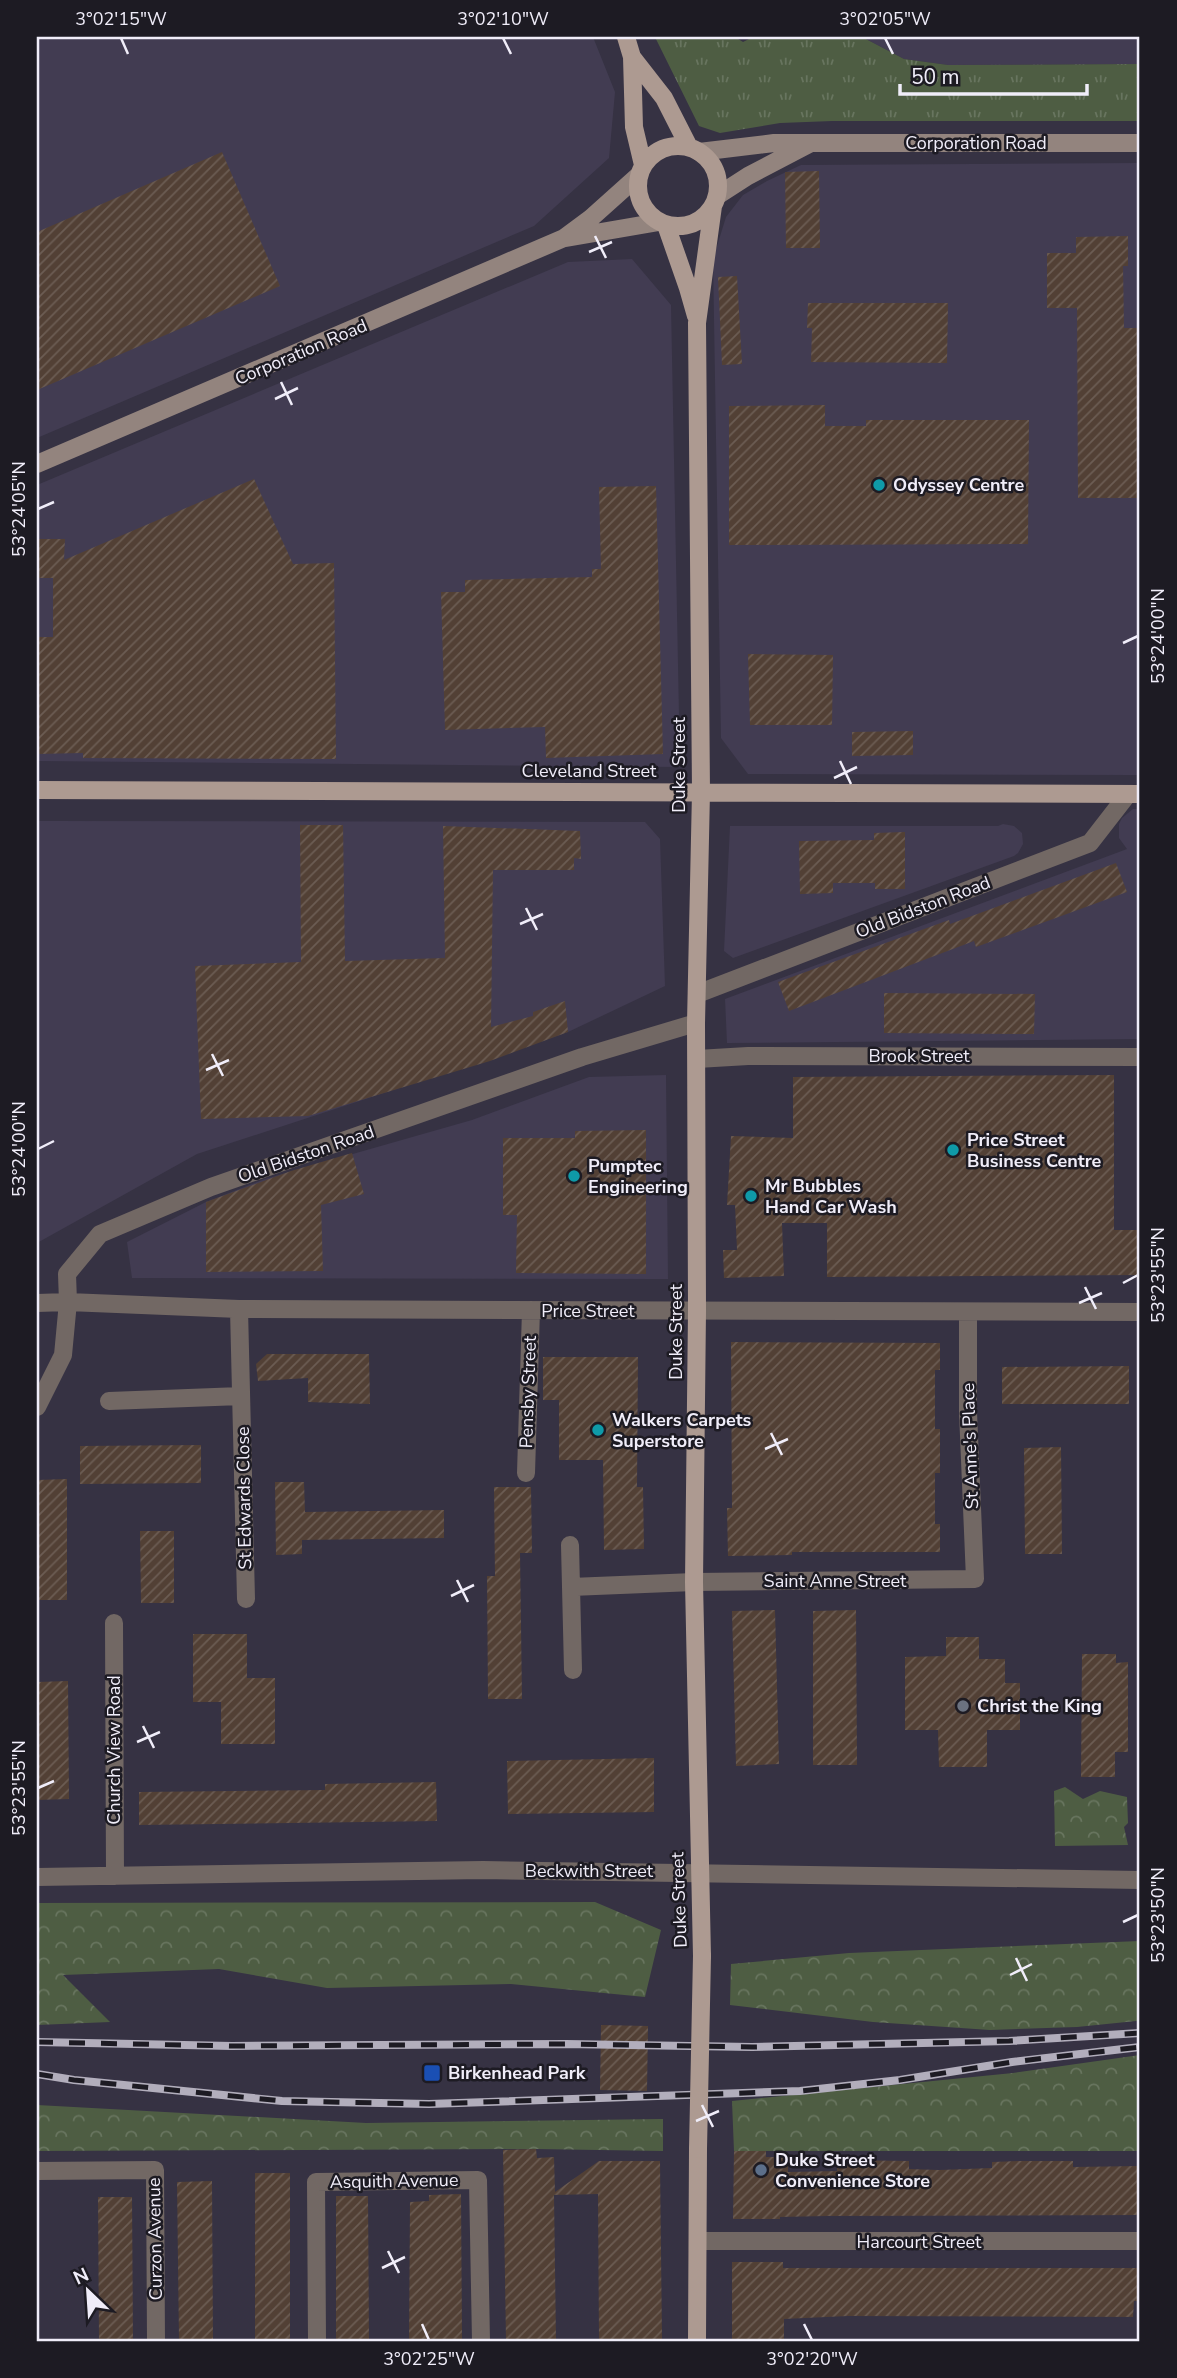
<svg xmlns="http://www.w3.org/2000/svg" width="1177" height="2378" font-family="'Nunito Sans',sans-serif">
<defs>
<pattern id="grass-tufts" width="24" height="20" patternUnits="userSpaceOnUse" patternTransform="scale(1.75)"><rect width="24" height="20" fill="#4e5d43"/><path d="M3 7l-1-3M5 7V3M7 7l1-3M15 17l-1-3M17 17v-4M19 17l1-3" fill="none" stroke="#68755f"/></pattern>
<pattern id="forest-crowns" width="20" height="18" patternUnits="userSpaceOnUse" patternTransform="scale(1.75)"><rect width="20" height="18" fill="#4e5d43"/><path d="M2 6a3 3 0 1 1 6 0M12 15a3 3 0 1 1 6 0" fill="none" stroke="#68755f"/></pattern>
<pattern id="building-hatch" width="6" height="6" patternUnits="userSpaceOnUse" patternTransform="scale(1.75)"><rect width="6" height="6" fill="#524035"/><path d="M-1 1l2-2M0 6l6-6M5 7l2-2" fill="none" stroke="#6b5c53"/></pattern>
</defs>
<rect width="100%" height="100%" fill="#363243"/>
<path fill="#423c52" d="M 37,37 L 593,37 L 615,92 L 609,158 L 534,226 L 37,438 Z
M 862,37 L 1140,37 L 1140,64 L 948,65 L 904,59 Z
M 1140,163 L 1140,775 L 748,774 L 721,738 L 713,259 L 726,217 L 743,195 L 767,181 L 801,165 Z
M 632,259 L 671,305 L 680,767 L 37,761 L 37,485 L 568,262 Z
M 1133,809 L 1140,809 L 1140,1039 L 727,1043 L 725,999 L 1127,849 L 1119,838 L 1119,824 L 1122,818 Z
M 37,821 L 645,822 L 660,839 L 665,986 L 568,1032 L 534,1044 L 197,1154 L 37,1243 Z
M 1003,824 L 1014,826 L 1022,833 L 1023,844 L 1018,853 L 1014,856 L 733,958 L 724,951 L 730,826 L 998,826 Z
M 666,1075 L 668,1279 L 132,1278 L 127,1242 L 206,1202 L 265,1179 L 472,1120 L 589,1077 Z"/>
<path fill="url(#grass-tufts)" d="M 655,37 L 735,37 L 743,42 L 753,37 L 862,37 L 904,59 L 948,65 L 1140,64 L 1140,121 L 832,121 L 780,123 L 720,133 L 699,126 Z"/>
<path fill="url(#forest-crowns)" d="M 1065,1787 L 1083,1799 L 1100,1791 L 1127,1797 L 1128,1823 L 1124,1827 L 1128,1845 L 1055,1846 L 1054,1791 Z
M 595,1902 L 661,1930 L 645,1997 L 511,1984 L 327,1988 L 219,1969 L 63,1975 L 110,2022 L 37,2025 L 37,1903 Z
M 1140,1941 L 1140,2020 L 1136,2021 L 1077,2027 L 990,2030 L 873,2022 L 730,2005 L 731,1964 L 849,1953 Z
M 1140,2055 L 1140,2151 L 734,2151 L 732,2101 L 1013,2073 Z
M 37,2105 L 366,2123 L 663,2119 L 663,2151 L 536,2149 L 37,2151 Z"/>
<path fill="url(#building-hatch)" d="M 222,152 L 280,286 L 37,390 L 37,232 Z
M 819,171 L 820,248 L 786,248 L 785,172 Z
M 1128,236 L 1128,266 L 1123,266 L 1124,328 L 1140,328 L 1140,498 L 1078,498 L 1077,308 L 1047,308 L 1047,253 L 1076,253 L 1076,237 Z
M 737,276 L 742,364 L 722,365 L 718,277 Z
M 808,303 L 948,303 L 947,363 L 811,362 L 812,328 L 807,328 Z
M 825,405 L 825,426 L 866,426 L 866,420 L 1029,420 L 1028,544 L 729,545 L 729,406 Z
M 254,479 L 293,564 L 334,563 L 336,759 L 83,758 L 83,753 L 37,754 L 37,637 L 53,637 L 53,578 L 37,578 L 37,539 L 65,539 L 64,560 Z
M 656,486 L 663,754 L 546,758 L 545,727 L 445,730 L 441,592 L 465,592 L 465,580 L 592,577 L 592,569 L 601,569 L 599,487 Z
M 748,654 L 833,655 L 832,725 L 750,725 Z
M 913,731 L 913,755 L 852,756 L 852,732 Z
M 300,825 L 343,825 L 345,961 L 445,958 L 443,826 L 580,831 L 581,859 L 574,858 L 574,870 L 493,870 L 491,1027 L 533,1016 L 533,1012 L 565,1001 L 568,1032 L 490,1061 L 308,1116 L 201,1119 L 195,966 L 301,962 Z
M 905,832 L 905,889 L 875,889 L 875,883 L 833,883 L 833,893 L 800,894 L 799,841 L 874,840 L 874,833 Z
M 1116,863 L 1127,892 L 976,947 L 974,941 L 789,1011 L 778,982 L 949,920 L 950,924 Z
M 884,993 L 1035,994 L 1034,1034 L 884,1033 Z
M 1114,1075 L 1114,1230 L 1140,1230 L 1140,1275 L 827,1277 L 827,1223 L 782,1223 L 784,1276 L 724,1278 L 723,1250 L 737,1250 L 735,1205 L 727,1205 L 731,1136 L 793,1138 L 793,1077 Z
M 646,1130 L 646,1274 L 516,1273 L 517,1215 L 503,1215 L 503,1138 L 575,1138 L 575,1131 Z
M 352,1153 L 364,1194 L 321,1205 L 323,1271 L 206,1272 L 206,1202 L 291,1171 Z
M 731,1342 L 940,1343 L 940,1370 L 935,1370 L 935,1429 L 940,1429 L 940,1473 L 935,1473 L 935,1524 L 940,1524 L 940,1552 L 792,1552 L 792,1555 L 728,1556 L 727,1508 L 732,1508 Z
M 267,1354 L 369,1354 L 370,1404 L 308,1402 L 308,1378 L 258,1381 L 256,1364 Z
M 543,1357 L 638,1357 L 637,1487 L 643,1487 L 644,1549 L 604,1550 L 603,1460 L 559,1460 L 559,1400 L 543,1400 Z
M 1129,1366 L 1129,1404 L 1002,1404 L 1002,1367 Z
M 201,1445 L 201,1483 L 80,1484 L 80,1446 Z
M 1061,1447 L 1062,1554 L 1025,1554 L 1024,1448 Z
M 67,1479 L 67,1600 L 37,1600 L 37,1480 Z
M 275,1482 L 304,1482 L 305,1512 L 444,1510 L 444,1538 L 302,1540 L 302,1554 L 276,1555 Z
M 494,1487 L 531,1487 L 532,1553 L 520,1553 L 522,1699 L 488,1699 L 487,1576 L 495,1576 Z
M 140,1531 L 174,1531 L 174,1603 L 141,1603 Z
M 775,1610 L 779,1764 L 736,1766 L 732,1611 Z
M 856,1610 L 857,1765 L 813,1765 L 813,1611 Z
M 193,1634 L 247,1634 L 247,1678 L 275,1678 L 275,1744 L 221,1744 L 221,1702 L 193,1702 Z
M 946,1637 L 979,1637 L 979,1659 L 1005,1659 L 1005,1683 L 1020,1683 L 1020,1730 L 987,1730 L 987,1767 L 939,1767 L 938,1730 L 905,1730 L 905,1657 L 946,1656 Z
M 1082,1654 L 1116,1654 L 1116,1663 L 1128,1662 L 1128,1752 L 1115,1752 L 1115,1777 L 1081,1777 Z
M 68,1681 L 69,1799 L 37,1800 L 37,1682 Z
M 654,1758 L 654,1812 L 508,1814 L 507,1761 Z
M 436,1782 L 437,1821 L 139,1825 L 139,1792 L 325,1790 L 325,1784 Z
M 601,2025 L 648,2026 L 647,2091 L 600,2090 Z
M 536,2149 L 537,2158 L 554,2157 L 555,2192 L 599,2161 L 660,2161 L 662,2341 L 599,2341 L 598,2194 L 554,2195 L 556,2341 L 506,2341 L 503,2150 Z
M 734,2151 L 766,2151 L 766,2157 L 788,2157 L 788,2172 L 837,2171 L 837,2160 L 909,2161 L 909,2169 L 939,2170 L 992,2168 L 992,2162 L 1019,2161 L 1073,2161 L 1073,2167 L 1140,2166 L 1140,2215 L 827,2216 L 780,2217 L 780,2219 L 733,2219 Z
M 255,2173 L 290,2173 L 290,2341 L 255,2341 Z
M 212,2181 L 213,2341 L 179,2341 L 177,2182 Z
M 461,2194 L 462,2341 L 409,2341 L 410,2202 L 429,2201 L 429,2195 Z
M 336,2196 L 368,2196 L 369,2341 L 336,2341 Z
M 98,2197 L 132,2197 L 133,2341 L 99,2341 Z
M 732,2262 L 783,2262 L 783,2268 L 1140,2268 L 1140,2301 L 1134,2301 L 1133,2317 L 848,2316 L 784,2319 L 784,2341 L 732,2341 Z"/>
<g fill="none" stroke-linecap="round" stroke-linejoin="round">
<path stroke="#726864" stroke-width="18" d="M 697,994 L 1090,843 L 1128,794
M 697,1059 L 748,1056 L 1140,1057
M 37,1303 L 68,1302 L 239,1309 L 1140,1312
M 239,1309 L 246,1599
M 109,1401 L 241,1396
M 37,1407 L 63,1355 L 68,1302 L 67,1274 L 100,1234 L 211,1187 L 582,1057 L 696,1023
M 526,1473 L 531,1310
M 570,1545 L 573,1670
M 571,1587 L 694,1582 L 975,1579 L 968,1412 L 968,1312
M 114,1623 L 115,1876
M 37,1877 L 483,1870 L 1140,1880
M 37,2171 L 155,2170 L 156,2341
M 698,2241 L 1140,2241
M 317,2341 L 316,2182 L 478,2180 L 481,2341"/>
<path stroke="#93847e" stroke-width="18" d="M 699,152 L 774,143 L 1140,143
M 717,196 L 748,176 L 809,144
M 566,238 L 659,222
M 37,464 L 564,238 L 591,218 L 639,175"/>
<path stroke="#ad9a91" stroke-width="18" d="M 626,37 L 632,57 L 634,127 L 643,165
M 632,57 L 664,98 L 689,147
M638 186a40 40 0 1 1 80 0a40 40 0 1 1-80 0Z
M 666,225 L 688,288 L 696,316
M 37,790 L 1140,794
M 702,1956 L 694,1582 L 697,1311 L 696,1023 L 701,792 L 697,323 L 713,206
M 697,2341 L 698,2149"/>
<g stroke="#b2aebc" stroke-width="8">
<path id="rail" d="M 37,2042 L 232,2046 L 566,2044 L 752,2047 L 1009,2041 L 1140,2033
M 37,2074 L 74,2080 L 282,2101 L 429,2104 L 800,2091 L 900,2080 L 1012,2062 L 1140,2047"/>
</g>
<use href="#rail" stroke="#1d1b23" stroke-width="5" stroke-dasharray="16" stroke-linecap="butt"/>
<path stroke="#ad9a91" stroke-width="18" d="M 698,2149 L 702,1956"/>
</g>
<path fill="none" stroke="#f0edf9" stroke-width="2.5" d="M 121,38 L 128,54M 503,38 L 511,54M 885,38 L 893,54M 595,236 L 606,258M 589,252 L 612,242M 281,382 L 292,405M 275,399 L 298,388M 38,509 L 54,502M 1123,643 L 1138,636M 840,761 L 851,784M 834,778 L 857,767M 526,908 L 537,930M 520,924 L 543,914M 212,1054 L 223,1076M 206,1070 L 229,1060M 38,1149 L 54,1141M 1123,1283 L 1138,1275M 1085,1287 L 1096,1309M 1079,1303 L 1102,1293M 771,1433 L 782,1455M 765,1449 L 788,1439M 457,1580 L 468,1602M 451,1596 L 474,1585M 143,1726 L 154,1748M 137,1742 L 160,1732M 38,1788 L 54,1781M 1123,1922 L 1138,1915M 1016,1958 L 1027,1981M 1010,1975 L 1032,1964M 702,2105 L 713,2127M 696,2121 L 719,2111M 388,2251 L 399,2273M 382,2268 L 405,2257M 422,2324 L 429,2340M 804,2324 L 812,2340"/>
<g fill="#0f9aa8" stroke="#1d1b23" stroke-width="2.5">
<circle cx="879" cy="485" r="7"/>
<circle cx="953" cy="1150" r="7"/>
<circle cx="574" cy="1176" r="7"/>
<circle cx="751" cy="1196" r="7"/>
<circle cx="598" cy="1430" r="7"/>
</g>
<circle fill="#6b7280" stroke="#1d1b23" stroke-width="2.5" cx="963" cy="1706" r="7"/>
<rect fill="#1a4fb4" stroke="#1d1b23" stroke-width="2.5" x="423" y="2064" width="18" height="18" rx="3.5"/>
<circle fill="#5c6f8a" stroke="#1d1b23" stroke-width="2.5" cx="761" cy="2170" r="7"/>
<g text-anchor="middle" stroke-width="5" stroke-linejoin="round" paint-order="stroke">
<g font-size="18" fill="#f0edf9" stroke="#1d1b23">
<text x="976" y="149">Corporation Road</text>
<text transform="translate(301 352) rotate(-23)" y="6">Corporation Road</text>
<text transform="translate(679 765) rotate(-90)" y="6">Duke Street</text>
<text x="589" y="777">Cleveland Street</text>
<text transform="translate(923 907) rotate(-21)" y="6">Old Bidston Road</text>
<text x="919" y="1062">Brook Street</text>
<text transform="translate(306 1154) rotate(-19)" y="6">Old Bidston Road</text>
<text x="588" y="1317">Price Street</text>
<text transform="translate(676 1332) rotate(-90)" y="6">Duke Street</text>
<text transform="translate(528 1392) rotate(-88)" y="6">Pensby Street</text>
<text transform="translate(970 1446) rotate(-92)" y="6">St Anne's Place</text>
<text transform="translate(244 1498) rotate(-91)" y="6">St Edwards Close</text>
<text x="835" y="1587">Saint Anne Street</text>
<text transform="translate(114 1750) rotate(-90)" y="6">Church View Road</text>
<text x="589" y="1877">Beckwith Street</text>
<text transform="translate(679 1900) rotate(-92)" y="6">Duke Street</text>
<text transform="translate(394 2181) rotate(-1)" y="6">Asquith Avenue</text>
<text transform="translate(155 2239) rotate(-91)" y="6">Curzon Avenue</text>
<text x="919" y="2248">Harcourt Street</text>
</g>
<g font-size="18" font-weight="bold" fill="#f0edf9" stroke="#1d1b23" text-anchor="start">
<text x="893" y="491">Odyssey Centre</text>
<text x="967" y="1146">Price Street<tspan x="967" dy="21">Business Centre</tspan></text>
<text x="588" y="1172">Pumptec<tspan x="588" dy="21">Engineering</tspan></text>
<text x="765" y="1192">Mr Bubbles<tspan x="765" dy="21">Hand Car Wash</tspan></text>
<text x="612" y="1426">Walkers Carpets<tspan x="612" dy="21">Superstore</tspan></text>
<text x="977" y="1712">Christ the King</text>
<text x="448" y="2079">Birkenhead Park</text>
<text x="775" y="2166">Duke Street<tspan x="775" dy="21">Convenience Store</tspan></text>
</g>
</g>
<rect width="1177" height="2378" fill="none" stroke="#1d1b23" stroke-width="77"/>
<g transform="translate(88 2291) rotate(335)" stroke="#1d1b23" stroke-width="5" paint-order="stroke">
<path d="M0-5L12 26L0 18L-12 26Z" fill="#f0edf9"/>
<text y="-10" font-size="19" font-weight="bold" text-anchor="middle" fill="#f0edf9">N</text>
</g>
<path d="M900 84v10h187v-10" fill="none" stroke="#f0edf9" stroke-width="3.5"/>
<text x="911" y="84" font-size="21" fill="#f0edf9" stroke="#1d1b23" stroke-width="5" paint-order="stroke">50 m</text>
<rect x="38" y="38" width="1100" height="2302" fill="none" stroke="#f0edf9" stroke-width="2.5"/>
<g font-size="18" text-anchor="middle" fill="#f0edf9">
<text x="121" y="25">3°02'15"W</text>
<text x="503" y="25">3°02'10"W</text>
<text x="885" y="25">3°02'05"W</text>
<text transform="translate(19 509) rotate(-90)" y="6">53°24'05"N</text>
<text transform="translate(1158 636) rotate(-90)" y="6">53°24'00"N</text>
<text transform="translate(19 1149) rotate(-90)" y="6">53°24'00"N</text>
<text transform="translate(1158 1275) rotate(-90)" y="6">53°23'55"N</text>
<text transform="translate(19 1788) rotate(-90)" y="6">53°23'55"N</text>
<text transform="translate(1158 1915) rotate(-90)" y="6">53°23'50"N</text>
<text x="429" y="2365">3°02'25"W</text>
<text x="812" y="2365">3°02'20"W</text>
</g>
</svg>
